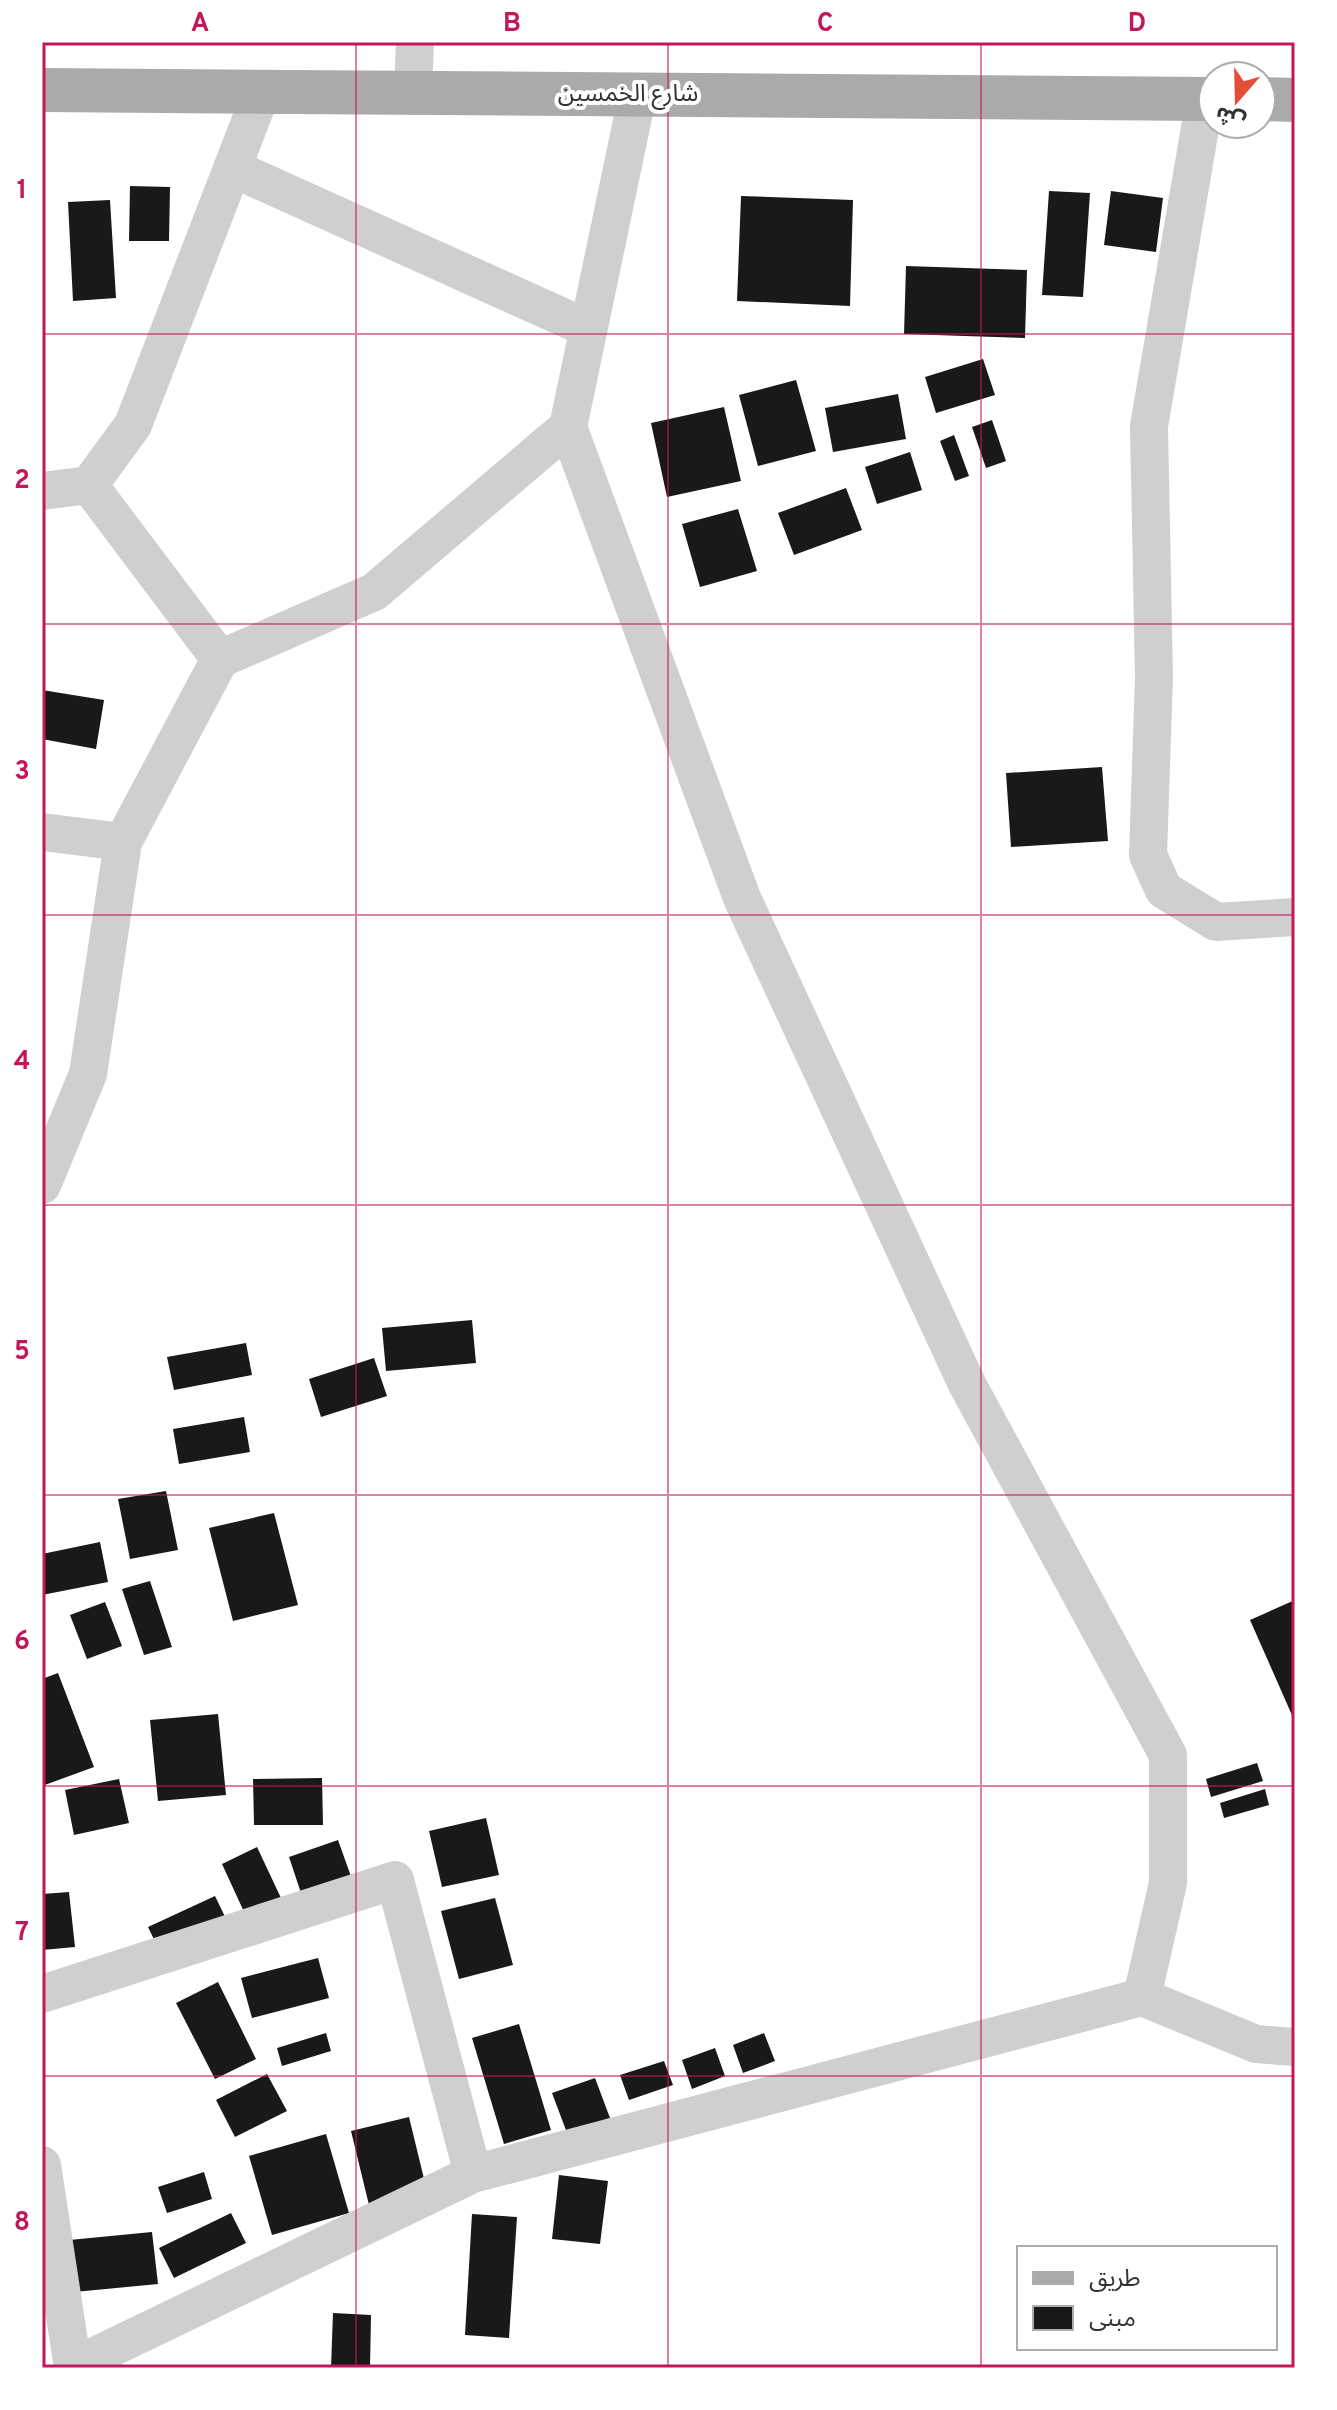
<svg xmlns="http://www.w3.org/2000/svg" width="1337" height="2410" font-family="Overpass,'Noto Sans Arabic',sans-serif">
<rect width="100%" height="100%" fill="#fff"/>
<path fill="#191919" d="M 130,186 L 170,187 L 169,241 L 129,241 Z
M 1049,191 L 1090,193 L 1083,297 L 1042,295 Z
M 1111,191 L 1163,198 L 1156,252 L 1104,245 Z
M 741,196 L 853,200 L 850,306 L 737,301 Z
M 110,200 L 116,298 L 73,301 L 68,202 Z
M 906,266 L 1027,270 L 1025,338 L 904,334 Z
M 983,359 L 995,395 L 936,413 L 925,377 Z
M 796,380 L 816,451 L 758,466 L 739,395 Z
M 898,394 L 906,439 L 833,452 L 825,408 Z
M 724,407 L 741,481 L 667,497 L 651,423 Z
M 992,420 L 1006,461 L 986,468 L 972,427 Z
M 954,435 L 969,476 L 955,481 L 940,441 Z
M 910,452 L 922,490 L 877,504 L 865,467 Z
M 846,488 L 862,530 L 794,555 L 778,513 Z
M 738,509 L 757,571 L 700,587 L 682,524 Z
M 42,690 L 104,700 L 96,749 L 42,739 Z
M 1102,767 L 1108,841 L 1011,847 L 1006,773 Z
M 472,1320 L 476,1363 L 386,1371 L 382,1328 Z
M 246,1343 L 252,1375 L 174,1390 L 167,1357 Z
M 374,1358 L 387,1396 L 321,1417 L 309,1379 Z
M 244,1417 L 250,1452 L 179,1464 L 173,1429 Z
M 166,1491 L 178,1550 L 130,1559 L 118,1499 Z
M 274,1513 L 298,1605 L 233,1621 L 209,1528 Z
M 100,1542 L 108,1582 L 42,1595 L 42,1554 Z
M 150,1581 L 172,1647 L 144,1655 L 122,1589 Z
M 1295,1600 L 1295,1722 L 1250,1620 Z
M 105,1602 L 122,1646 L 87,1659 L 70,1615 Z
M 58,1673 L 94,1767 L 42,1786 L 42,1679 Z
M 218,1714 L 226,1795 L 158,1801 L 150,1720 Z
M 1257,1763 L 1263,1781 L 1211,1797 L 1206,1779 Z
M 322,1778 L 323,1825 L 254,1825 L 253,1779 Z
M 119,1779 L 129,1823 L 74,1835 L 65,1790 Z
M 1265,1789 L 1269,1805 L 1224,1818 L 1220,1803 Z
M 486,1818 L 499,1875 L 442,1887 L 429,1831 Z
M 338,1840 L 353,1882 L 303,1899 L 289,1857 Z
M 257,1847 L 281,1898 L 245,1914 L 222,1864 Z
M 69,1892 L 75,1947 L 42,1950 L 42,1894 Z
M 215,1896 L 230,1927 L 163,1958 L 148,1927 Z
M 495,1898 L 513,1965 L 459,1979 L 441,1911 Z
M 318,1958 L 329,1998 L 252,2018 L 241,1978 Z
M 218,1982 L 256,2059 L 215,2079 L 176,2003 Z
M 519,2024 L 551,2130 L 504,2144 L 472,2038 Z
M 326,2033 L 331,2051 L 282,2066 L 277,2048 Z
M 764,2033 L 775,2061 L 743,2073 L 733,2045 Z
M 715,2048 L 725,2076 L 692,2089 L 682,2060 Z
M 664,2061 L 673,2085 L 629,2100 L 620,2075 Z
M 267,2074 L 287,2111 L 235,2137 L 216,2100 Z
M 595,2078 L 610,2118 L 567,2133 L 552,2093 Z
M 409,2117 L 427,2191 L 369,2205 L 351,2131 Z
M 326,2134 L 349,2213 L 272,2235 L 249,2156 Z
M 204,2172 L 212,2199 L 167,2213 L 158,2187 Z
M 559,2175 L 608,2181 L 600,2244 L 552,2239 Z
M 231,2213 L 246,2243 L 174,2278 L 159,2248 Z
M 472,2214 L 517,2217 L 509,2338 L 465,2335 Z
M 152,2232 L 158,2284 L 64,2293 L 59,2241 Z
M 333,2313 L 371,2315 L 370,2368 L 331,2368 Z"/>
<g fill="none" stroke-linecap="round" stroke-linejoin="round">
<path stroke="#cfcfcf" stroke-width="38" d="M 413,92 L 415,42
M 1205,99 L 1149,426 L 1154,677 L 1148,855 L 1164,890 L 1216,922 L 1295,917
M 232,168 L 587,328
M 89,485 L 220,659
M 42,491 L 89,485 L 133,425 L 262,91
M 42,832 L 123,842
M 42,1185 L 88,1074 L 123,842 L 220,659 L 374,592 L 568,427 L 638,93
M 42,1994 L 395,1880 L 473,2174 L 72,2367
M 1142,1997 L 1256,2044 L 1295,2047
M 42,2165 L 73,2368
M 473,2174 L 1142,1997 L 1168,1883 L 1168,1755 L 967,1384 L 742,898 L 568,427"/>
<path stroke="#aaa" stroke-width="44" d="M 42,90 L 1213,99
M 1261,99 L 1295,100"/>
</g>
<path fill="none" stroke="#c2185b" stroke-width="2" stroke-opacity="0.55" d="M 356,42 L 356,2368M 668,42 L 668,2368M 981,42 L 981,2368M 42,334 L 1295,334M 42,624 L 1295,624M 42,915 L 1295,915M 42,1205 L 1295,1205M 42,1495 L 1295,1495M 42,1786 L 1295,1786M 42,2076 L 1295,2076"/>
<g text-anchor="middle" stroke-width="8" stroke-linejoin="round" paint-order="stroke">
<g font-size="24" fill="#323232" stroke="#fff">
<text x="628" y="101">شارع الخمسين</text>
</g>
</g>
<rect width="1337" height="2410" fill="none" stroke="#ffffff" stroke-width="88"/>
<rect x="1017" y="2246" width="260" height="104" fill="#ffffff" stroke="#adadad" stroke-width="2"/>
<rect x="1033" y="2272" width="40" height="12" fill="#aaaaaa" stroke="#adadad" stroke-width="2"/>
<text x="1089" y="2286" font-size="24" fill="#323232">طريق</text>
<rect x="1033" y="2306" width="40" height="24" fill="#191919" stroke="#adadad" stroke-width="2"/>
<text x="1089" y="2326" font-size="24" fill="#323232">مبنى</text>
<g transform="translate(1237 100) rotate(200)"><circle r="38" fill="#ffffff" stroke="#adadad" stroke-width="2"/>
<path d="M0-6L14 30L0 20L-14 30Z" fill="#e64d38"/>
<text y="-12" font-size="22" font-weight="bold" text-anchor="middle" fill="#323232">ش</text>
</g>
<rect x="44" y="44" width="1249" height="2322" fill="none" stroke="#c2185b" stroke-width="3"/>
<g font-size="26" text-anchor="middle" font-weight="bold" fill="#c2185b">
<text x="200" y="31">A</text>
<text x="512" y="31">B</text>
<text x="825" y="31">C</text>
<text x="1137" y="31">D</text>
<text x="22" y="198">1</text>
<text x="22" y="488">2</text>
<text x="22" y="779">3</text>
<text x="22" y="1069">4</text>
<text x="22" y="1359">5</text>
<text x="22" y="1649">6</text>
<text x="22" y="1940">7</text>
<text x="22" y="2230">8</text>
</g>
</svg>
